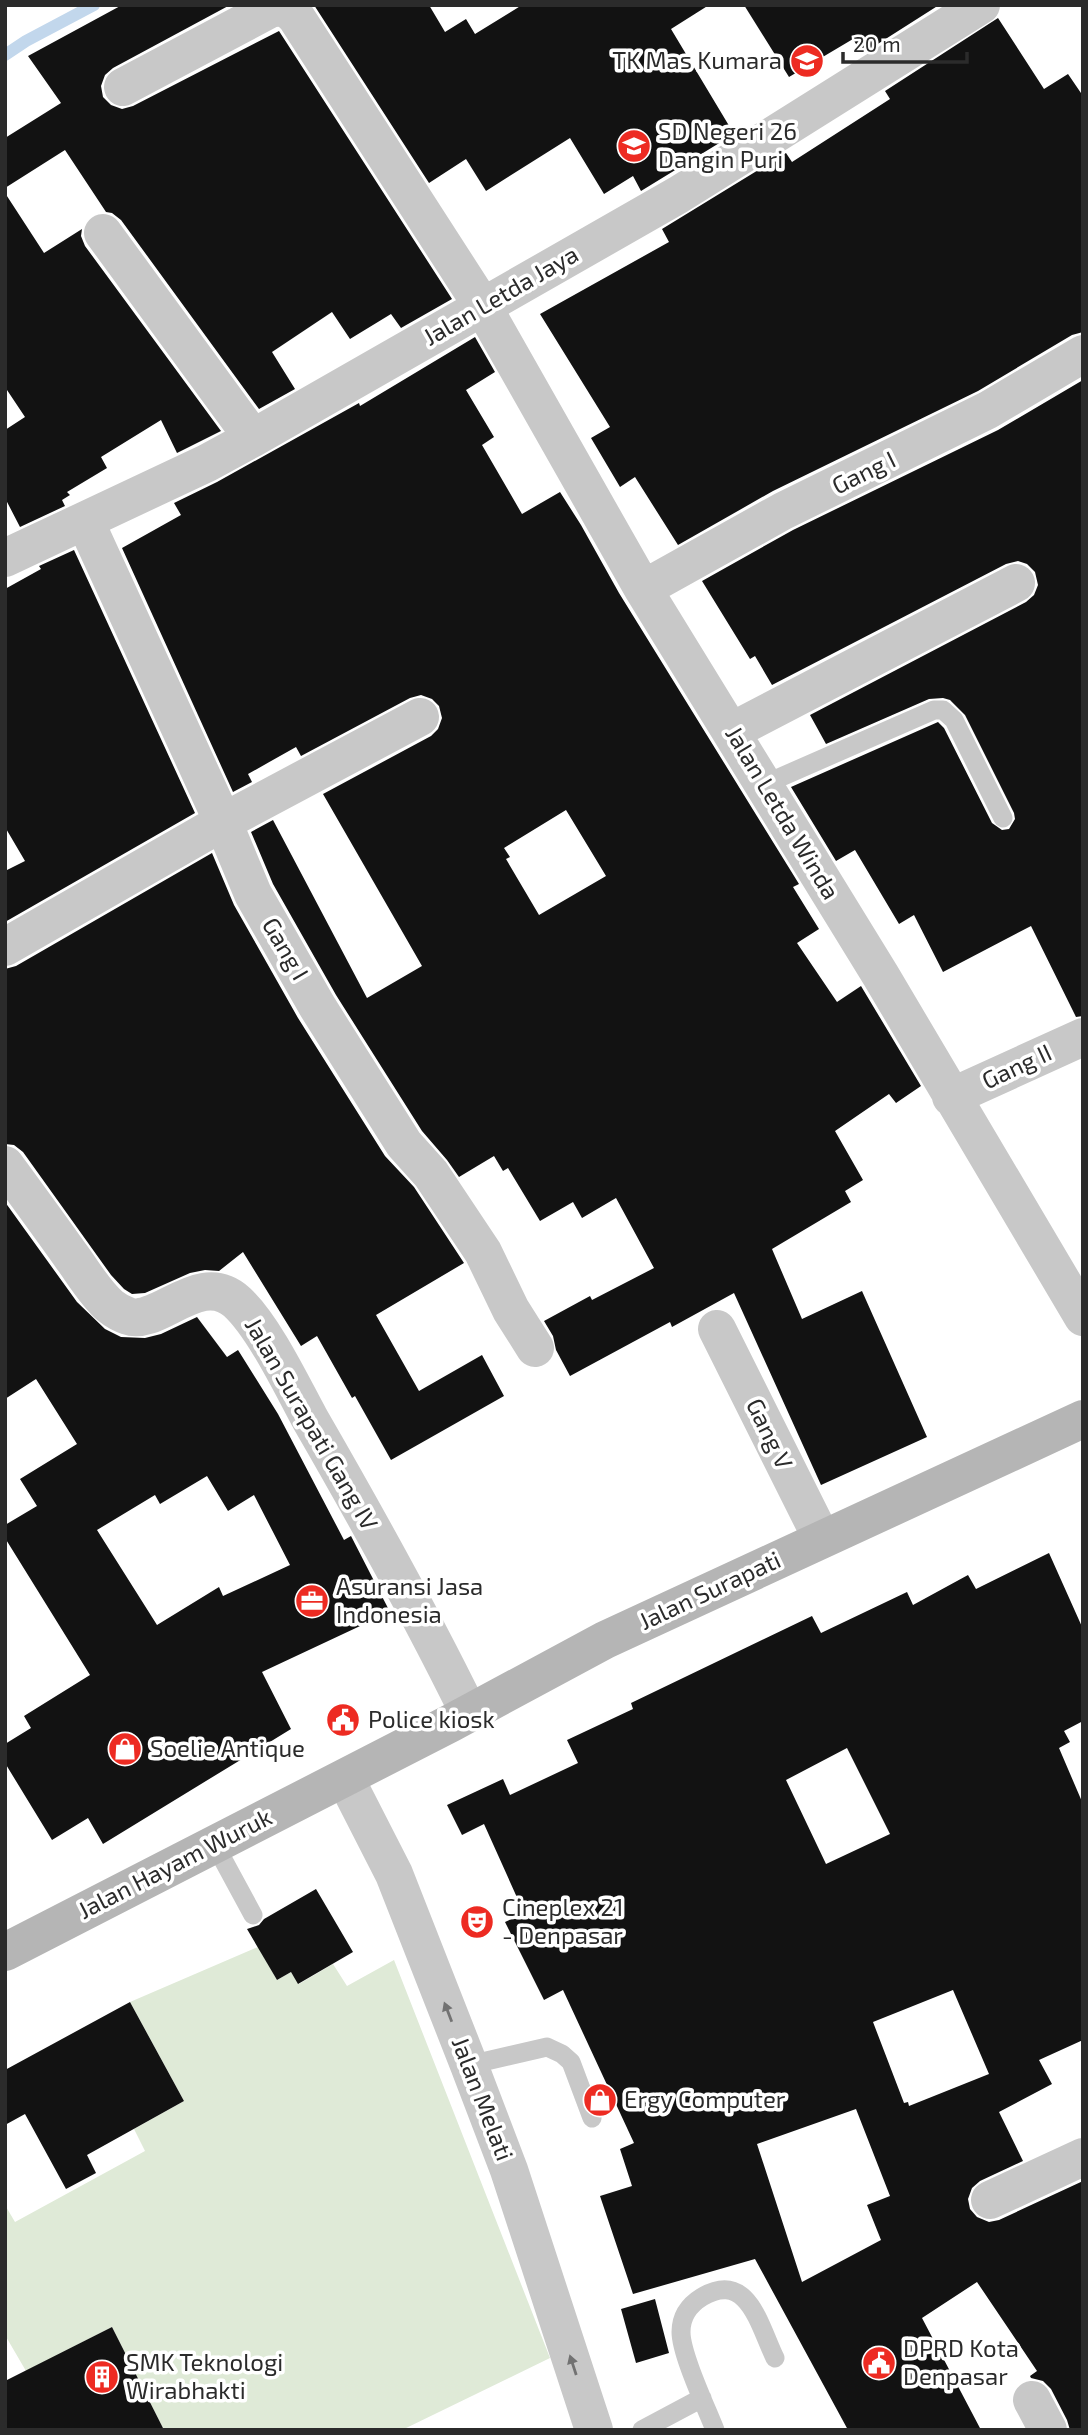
<svg xmlns="http://www.w3.org/2000/svg" width="1088" height="2435" font-family="'Exo 2',sans-serif">
<rect width="100%" height="100%" fill="#fff"/>
<path fill="#dfead7" d="M 258,1947 L 277,1980 L 291,1972 L 299,1984 L 333,1964 L 347,1986 L 394,1960 L 550,2358 L 402,2430 L 164,2430 L 112,2327 L 26,2371 L 5,2335 L 5,2205 L 15,2222 L 145,2151 L 134,2129 L 184,2101 L 130,2002 Z"/>
<g fill="none" stroke-linecap="round" stroke-linejoin="round">
<path stroke="#c2d7ec" stroke-width="12" d="M 5,55 L 26,41 L 94,5"/>
</g>
<path fill="#121212" fill-rule="evenodd" d="M 122,5 L 230,5 L 113,68 L 105,75 L 101,86 L 103,97 L 111,105 L 122,109 L 133,106 L 279,31 L 452,299 L 401,328 L 391,314 L 350,339 L 332,312 L 272,352 L 295,389 L 259,409 L 121,220 L 112,213 L 106,212 L 65,150 L 5,188 L 5,138 L 61,103 L 28,56 Z
M 314,5 L 429,5 L 445,32 L 466,19 L 475,34 L 522,5 L 709,5 L 671,29 L 734,134 L 641,191 L 633,176 L 604,194 L 570,138 L 486,191 L 466,159 L 429,183 Z
M 744,5 L 939,5 L 862,54 L 853,39 L 789,77 Z
M 998,18 L 1044,89 L 1068,74 L 1083,96 L 1083,332 L 1072,335 L 978,391 L 773,491 L 678,545 L 635,477 L 620,487 L 591,438 L 610,427 L 540,314 L 669,242 L 662,229 L 786,153 L 792,162 L 890,99 L 885,91 Z
M 5,193 L 44,253 L 82,229 L 81,236 L 85,246 L 221,431 L 177,453 L 161,420 L 101,457 L 107,468 L 67,492 L 70,495 L 62,500 L 65,506 L 20,527 L 5,498 L 5,430 L 25,417 L 5,387 Z
M 475,337 L 495,372 L 466,390 L 494,437 L 482,445 L 522,514 L 560,492 L 581,525 L 619,593 L 799,884 L 793,887 L 819,929 L 797,943 L 837,1002 L 861,986 L 921,1086 L 896,1103 L 889,1094 L 835,1131 L 863,1180 L 845,1191 L 851,1202 L 772,1249 L 802,1319 L 862,1291 L 927,1437 L 821,1485 L 734,1293 L 672,1327 L 670,1322 L 570,1376 L 556,1350 L 553,1336 L 544,1321 L 590,1296 L 592,1300 L 654,1268 L 616,1198 L 582,1218 L 573,1202 L 540,1221 L 508,1168 L 503,1171 L 494,1156 L 459,1177 L 447,1160 L 422,1131 L 336,995 L 273,884 L 251,832 L 273,820 L 367,998 L 422,966 L 323,794 L 431,736 L 438,729 L 442,718 L 439,706 L 432,699 L 421,695 L 410,698 L 301,756 L 296,747 L 248,774 L 252,782 L 233,792 L 122,548 L 181,515 L 174,503 L 217,482 L 359,403 L 360,406 ZM 566,810 L 606,876 L 539,915 L 506,859 L 510,857 L 504,848 Z
M 1083,380 L 1083,1016 L 1076,1017 L 1031,926 L 943,972 L 914,915 L 899,924 L 855,850 L 836,861 L 791,787 L 938,722 L 944,728 L 992,823 L 1002,830 L 1009,829 L 1015,819 L 1014,813 L 965,715 L 950,700 L 943,698 L 929,699 L 826,744 L 810,715 L 1026,602 L 1034,595 L 1038,585 L 1035,572 L 1027,564 L 1018,561 L 1006,564 L 772,685 L 755,656 L 750,659 L 702,581 L 793,530 L 998,430 Z
M 74,550 L 195,813 L 5,922 L 5,871 L 25,861 L 5,827 L 5,589 L 41,569 L 39,566 Z
M 212,853 L 234,905 L 298,1018 L 385,1156 L 414,1187 L 464,1263 L 376,1315 L 419,1391 L 482,1355 L 504,1396 L 391,1460 L 355,1396 L 352,1398 L 317,1336 L 301,1346 L 243,1252 L 219,1271 L 205,1270 L 190,1273 L 145,1293 L 132,1294 L 124,1289 L 111,1275 L 23,1152 L 14,1145 L 5,1144 L 5,969 L 16,966 Z
M 5,1202 L 77,1302 L 105,1329 L 121,1337 L 145,1338 L 161,1334 L 197,1317 L 227,1357 L 238,1350 L 278,1414 L 344,1540 L 351,1536 L 390,1612 L 262,1672 L 291,1729 L 103,1844 L 88,1818 L 52,1840 L 5,1763 L 5,1744 L 31,1728 L 24,1716 L 90,1675 L 5,1538 L 5,1525 L 37,1506 L 20,1479 L 77,1444 L 36,1379 L 5,1399 ZM 207,1476 L 228,1511 L 254,1495 L 290,1565 L 223,1596 L 219,1587 L 157,1625 L 97,1530 L 155,1495 L 160,1504 Z
M 1049,1553 L 1083,1629 L 1083,1721 L 1064,1731 L 1070,1742 L 1059,1748 L 1083,1804 L 1083,2040 L 1039,2060 L 1052,2084 L 999,2112 L 1023,2161 L 980,2181 L 972,2188 L 968,2199 L 970,2209 L 977,2217 L 989,2222 L 999,2220 L 1083,2181 L 1083,2430 L 1070,2430 L 1067,2420 L 1051,2389 L 1043,2381 L 1031,2378 L 1030,2376 L 1037,2371 L 977,2282 L 922,2318 L 981,2430 L 848,2430 L 755,2259 L 633,2294 L 600,2196 L 632,2186 L 620,2149 L 634,2143 L 563,1990 L 544,2000 L 505,1922 L 524,1913 L 484,1824 L 462,1835 L 447,1805 L 503,1779 L 510,1795 L 578,1763 L 567,1740 L 633,1709 L 631,1703 L 812,1616 L 821,1633 L 907,1592 L 913,1605 L 968,1575 L 976,1589 ZM 847,1748 L 890,1834 L 826,1864 L 786,1780 ZM 953,1990 L 989,2074 L 909,2106 L 908,2102 L 904,2103 L 873,2022 ZM 856,2109 L 890,2196 L 867,2205 L 881,2240 L 802,2282 L 757,2144 Z
M 316,1889 L 353,1952 L 298,1984 L 291,1972 L 277,1980 L 247,1929 L 259,1925 L 264,1919 Z
M 130,2002 L 184,2101 L 87,2155 L 96,2173 L 66,2189 L 25,2114 L 5,2125 L 5,2070 Z
M 655,2299 L 669,2353 L 636,2363 L 621,2309 Z
M 112,2327 L 164,2430 L 5,2430 L 5,2381 Z"/>
<g fill="none" stroke-linecap="round" stroke-linejoin="round">
<path stroke="#c8c8c8" stroke-width="19" d="M 765,784 L 934,710 L 943,710 L 954,720 L 1003,818
M 214,1843 L 253,1915
M 469,2065 L 547,2047 L 562,2054 L 571,2062 L 592,2118
M 642,2430 L 702,2398
M 715,2430 C 706,2407 681,2354 681,2332 C 681,2317 689,2305 702,2297 C 748,2270 759,2325 775,2358"/>
<path stroke="#c8c8c8" stroke-width="38" d="M 123,87 L 270,9 C 282,6 288,9 296,17 L 483,307 L 643,589 L 881,976 L 1083,1317
M 103,233 L 253,438
M 85,521 L 223,822 L 253,894 L 317,1006 L 404,1144 L 431,1174 L 483,1252 L 511,1310 L 535,1348
M 5,558 L 207,463 L 253,438 L 678,195 L 981,5
M 643,589 L 783,511 L 988,410 L 1083,354
M 732,731 L 1016,583
M 5,947 L 223,822 L 420,717
M 951,1097 L 1083,1037
M 5,1165 C 27,1195 49,1225 71,1256 C 83,1272 94,1292 110,1306 C 115,1310 122,1314 128,1316 C 158,1327 200,1268 237,1302 C 264,1327 292,1386 310,1419 C 366,1516 420,1613 469,1713
M 717,1329 L 822,1539
M 990,2200 L 1083,2157
M 1032,2400 L 1048,2430"/>
<path stroke="#c8c8c8" stroke-width="38" d="M 345,1778 L 394,1874 L 469,2065 L 509,2170 L 594,2430"/>
<path stroke="#b5b5b5" stroke-width="38" d="M 5,1952 L 451,1723 L 605,1640 L 1083,1419"/>
</g>
<defs><path id="oneway-solid" d="M-6-.8H1V-3.2L6.5 0L1 3.2V.8H-6Z" transform="scale(1.75)"/></defs>
<g fill="#727272">
<use href="#oneway-solid" transform="translate(448 2012) rotate(-111)"/>
<use href="#oneway-solid" transform="translate(573 2365) rotate(-108)"/>
</g>
<defs>
<g id="school-disc" transform="scale(1.75)"><circle r="9.5" fill="#ed2b22" stroke="#fff"/><path d="M0-5L7-2L0 1L-7-2ZM-4 1L0 2.5L4 1V4Q0 6-4 4Z" fill="#fff"/></g>
<g id="office-disc" transform="scale(1.75)"><circle r="9.5" fill="#ed2b22" stroke="#fff"/><path d="M-6-3h4V-5.5h4V-3h4V5H-6ZM-1-4.5V-3h2v-1.5ZM-6 0V1H6V0Z" fill="#fff"/></g>
<g id="civic-disc" transform="scale(1.75)"><circle r="9.5" fill="#ed2b22" stroke="#fff"/><path d="M-.6-6.5H3V-4.5H.6V-3L4-1V1h2V6H-6V1h2V-1L-.6-3ZM-1.2 2.5V6h2.4V2.5Z" fill="#fff"/></g>
<g id="shop-disc" transform="scale(1.75)"><circle r="9.5" fill="#ed2b22" stroke="#fff"/><path d="M-5-2.5h2.3a2.7 3.5 0 0 1 5.4 0H5L5.5 6h-11ZM-1.5-2.5h3a1.5 2.3 0 0 0-3 0Z" fill="#fff"/></g>
<g id="theatre-disc" transform="scale(1.75)"><circle r="9.5" fill="#ed2b22" stroke="#fff"/><path d="M-5-5.5Q0-4 5-5.5V0Q5 5 0 6Q-5 5-5 0ZM-3.3-2.5H-1v1.5H-3.3ZM1-2.5H3.3v1.5H1ZM-2.8 1Q0 5.5 2.8 1Z" fill="#fff"/></g>
<g id="building-disc" transform="scale(1.75)"><circle r="9.5" fill="#ed2b22" stroke="#fff"/><path d="M-4-6H4V6H1V3H-1V6H-4ZM-2.5-4.3h1.7v1.8h-1.7ZM.8-4.3h1.7v1.8H.8ZM-2.5-1h1.7V.8h-1.7ZM.8-1h1.7V.8H.8Z" fill="#fff"/></g>
</defs>
<g fill-rule="evenodd">
<use href="#school-disc" x="807" y="61"/>
<use href="#school-disc" x="634" y="146"/>
<use href="#office-disc" x="312" y="1601"/>
<use href="#civic-disc" x="343" y="1720"/>
<use href="#shop-disc" x="125" y="1749"/>
<use href="#theatre-disc" x="477" y="1922"/>
<use href="#shop-disc" x="600" y="2100"/>
<use href="#civic-disc" x="879" y="2363"/>
<use href="#building-disc" x="102" y="2377"/>
</g>
<g text-anchor="middle" stroke-width="7" stroke-linejoin="round" paint-order="stroke">
<g font-size="24" fill="#2b2b2b" stroke="#fff" text-anchor="start">
<text x="782" y="69" text-anchor="end">TK Mas Kumara</text>
<text x="658" y="140">SD Negeri 26<tspan x="658" dy="28">Dangin Puri</tspan></text>
<text x="336" y="1595">Asuransi Jasa<tspan x="336" dy="28">Indonesia</tspan></text>
<text x="368" y="1728">Police kiosk</text>
<text x="150" y="1757">Soelie Antique</text>
<text x="502" y="1916">Cineplex 21<tspan x="502" dy="28">- Denpasar</tspan></text>
<text x="624" y="2108">Ergy Computer</text>
<text x="903" y="2357">DPRD Kota<tspan x="903" dy="28">Denpasar</tspan></text>
<text x="126" y="2371">SMK Teknologi<tspan x="126" dy="28">Wirabhakti</tspan></text>
</g>
<g font-size="24" fill="#2b2b2b" stroke="#fff">
<text transform="translate(501 296) rotate(-30)" y="8">Jalan Letda Jaya</text>
<text transform="translate(864 473) rotate(-26)" y="8">Gang I</text>
<text transform="translate(782 813) rotate(59)" y="8">Jalan Letda Winda</text>
<text transform="translate(285 949) rotate(60)" y="8">Gang I</text>
<text transform="translate(1017 1067) rotate(-25)" y="8">Gang II</text>
<text transform="translate(311 1424) rotate(60)" y="8">Jalan Surapati Gang IV</text>
<text transform="translate(769 1434) rotate(64)" y="8">Gang V</text>
<text transform="translate(710 1591) rotate(-25)" y="8">Jalan Surapati</text>
<text transform="translate(175 1864) rotate(-27)" y="8">Jalan Hayam Wuruk</text>
<text transform="translate(482 2099) rotate(69)" y="8">Jalan Melati</text>
</g>
</g>
<rect width="1088" height="2435" fill="none" stroke="#2b2b2b" stroke-width="14"/>
<path d="M843 52v10h124v-10" fill="none" stroke="#2b2b2b" stroke-width="3.5"/>
<text x="853" y="52" font-size="21" fill="#2b2b2b" stroke="#ffffff" stroke-width="5" paint-order="stroke">20 m</text>
</svg>
